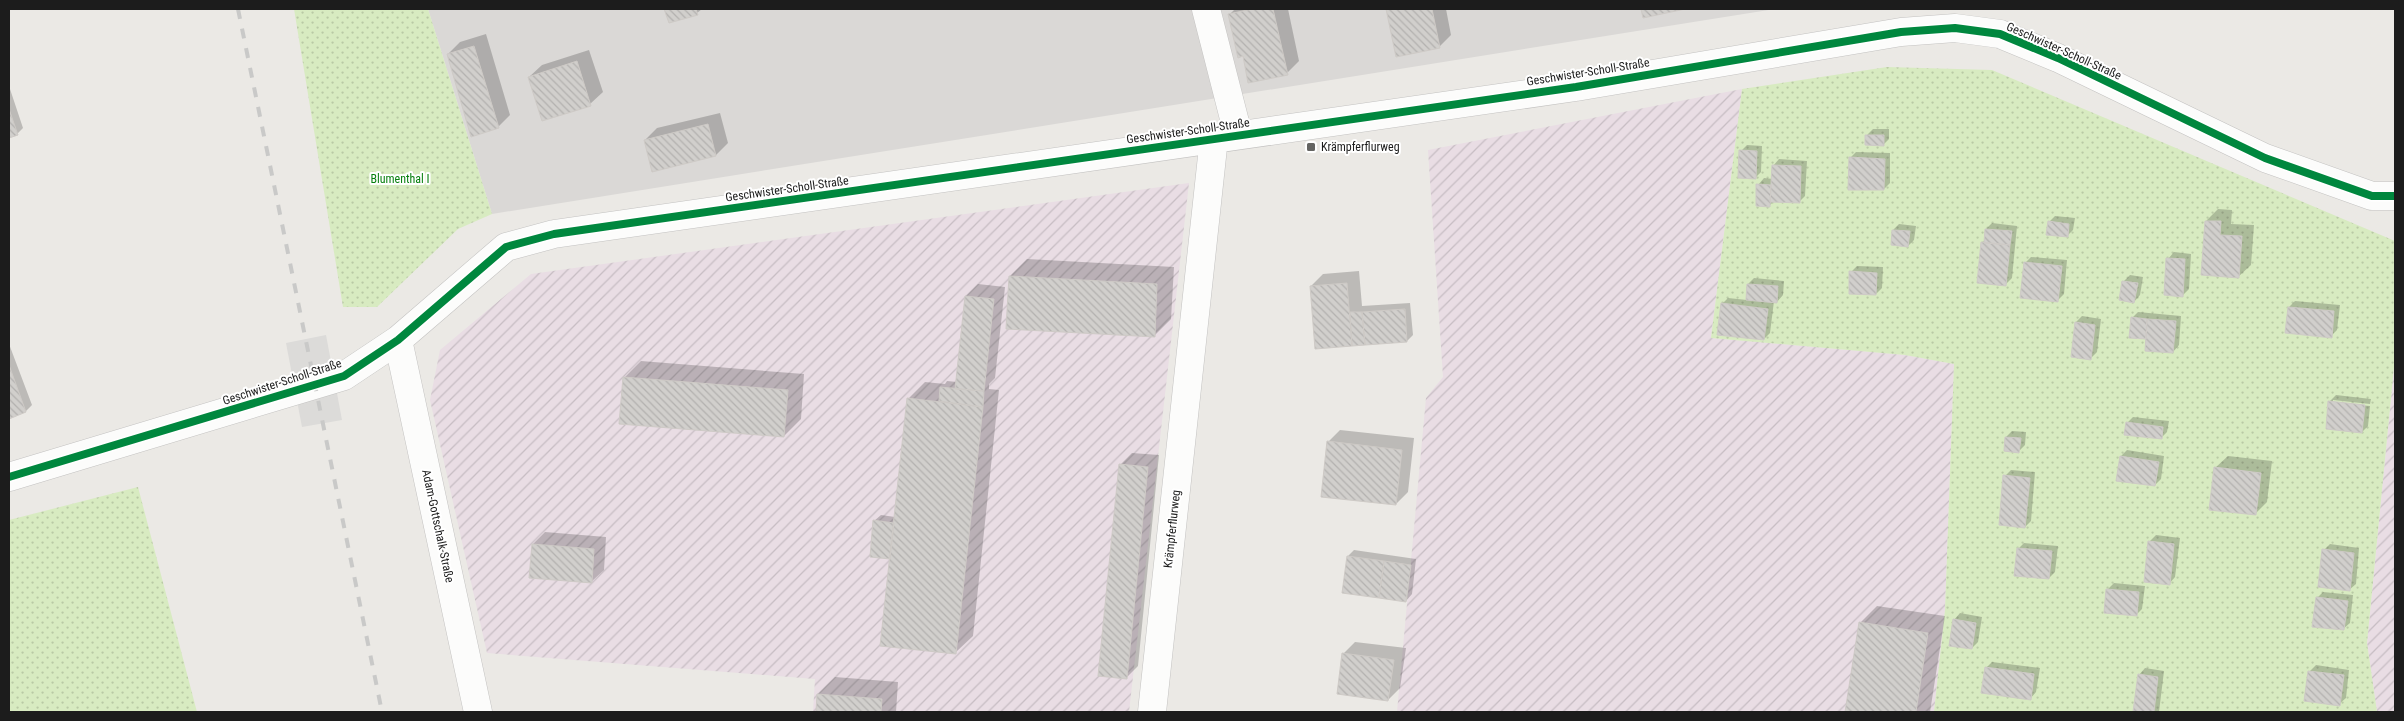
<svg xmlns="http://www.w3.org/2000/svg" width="2404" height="721" font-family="'Roboto Condensed',sans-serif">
<defs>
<pattern id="industrial-furrows" width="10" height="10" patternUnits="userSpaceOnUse" patternTransform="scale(1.25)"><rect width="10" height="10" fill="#e9dde4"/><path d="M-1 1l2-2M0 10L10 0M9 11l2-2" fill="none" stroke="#c7bdc3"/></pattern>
<pattern id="grass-dots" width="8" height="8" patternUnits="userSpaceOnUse" patternTransform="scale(1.25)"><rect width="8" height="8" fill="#d8ebc1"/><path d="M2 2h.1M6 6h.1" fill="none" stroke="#b9c9a5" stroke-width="1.8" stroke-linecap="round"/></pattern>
<pattern id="building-back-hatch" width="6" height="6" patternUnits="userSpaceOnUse" patternTransform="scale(1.25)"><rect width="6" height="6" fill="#d1cfcc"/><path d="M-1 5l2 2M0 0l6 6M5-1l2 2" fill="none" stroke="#b3b1af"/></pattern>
</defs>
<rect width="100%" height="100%" fill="#ebe9e5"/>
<path fill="#dad8d6" d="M 428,9 L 1775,9 L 492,214 Z"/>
<path fill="url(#industrial-furrows)" d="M 1742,89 L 1711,338 L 1905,355 L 1954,364 L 1945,610 L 1934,712 L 1397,712 L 1426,398 L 1443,377 L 1428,150 Z
M 1189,183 L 1129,712 L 813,712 L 815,679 L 487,653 L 430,400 L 440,350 L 531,274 Z
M 2395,357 L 2395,712 L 2377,712 L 2367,643 Z"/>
<path fill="url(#grass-dots)" d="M 294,9 L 428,9 L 492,214 L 458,229 L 377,307 L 343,307 Z
M 1887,67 L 1992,70 L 2395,241 L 2395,357 L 2367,643 L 2377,712 L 1934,712 L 1945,610 L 1954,364 L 1905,355 L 1711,338 L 1742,89 Z
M 138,487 L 197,712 L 9,712 L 9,520 Z"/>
<path fill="#dcdbd9" d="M 326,335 L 342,420 L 302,427 L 286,343 Z"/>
<path fill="#0003" d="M 665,9 L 702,9 L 697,13 L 669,22 Z
M 1235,9 L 1288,9 L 1299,61 L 1287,73 L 1244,55 L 1230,14 Z
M 1387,9 L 1446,9 L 1451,35 L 1439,47 L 1397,55 Z
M 486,34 L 510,115 L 498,127 L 448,54 L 460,42 Z
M 589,50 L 603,92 L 590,104 L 529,77 L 542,65 Z
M 9,86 L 23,128 L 17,134 L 9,137 Z
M 720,113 L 728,143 L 716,155 L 645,140 L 657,128 Z
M 1873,129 L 1889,129 L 1889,139 L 1883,145 L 1867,135 Z
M 1747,145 L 1762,146 L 1761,172 L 1755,178 L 1741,151 Z
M 1856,152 L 1890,153 L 1890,183 L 1884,189 L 1850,158 Z
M 1779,159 L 1807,161 L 1805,196 L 1799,202 L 1774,201 L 1770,205 L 1758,185 L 1764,178 L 1773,179 L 1773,166 Z
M 2218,209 L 2232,210 L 2231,224 L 2254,225 L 2251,265 L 2238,277 L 2206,221 Z
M 2055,216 L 2075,218 L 2073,230 L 2067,236 L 2049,222 Z
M 1992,223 L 2017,226 L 2012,278 L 2006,284 L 1982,243 L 1985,240 L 1986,229 Z
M 1899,224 L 1916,226 L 1914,240 L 1908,246 L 1893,230 Z
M 2174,252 L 2191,254 L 2189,289 L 2183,295 L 2168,259 Z
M 2031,257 L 2067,260 L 2064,294 L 2058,300 L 2025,263 Z
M 1027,259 L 1174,267 L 1171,319 L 1154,336 L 1010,276 Z
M 1857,266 L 1883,267 L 1882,288 L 1876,294 L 1851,272 Z
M 1359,271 L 1362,306 L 1410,303 L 1413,335 L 1407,341 L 1352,345 L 1311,286 L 1323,274 Z
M 2130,275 L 2143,277 L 2140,295 L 2134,302 L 2124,281 Z
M 1754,278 L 1784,281 L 1783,295 L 1777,302 L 1774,301 L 1770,333 L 1764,339 L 1722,304 L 1728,298 L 1747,300 L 1748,284 Z
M 978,284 L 1005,287 L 995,378 L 989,384 L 989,389 L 999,390 L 973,636 L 956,652 L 891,555 L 874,521 L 881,515 L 895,517 L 908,399 L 925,382 L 945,384 L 947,381 L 957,382 L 966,296 Z
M 2295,301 L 2340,305 L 2337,330 L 2331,336 L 2289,307 Z
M 2138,312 L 2181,316 L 2179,345 L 2173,352 L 2147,338 L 2132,318 Z
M 2082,316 L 2101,319 L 2097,352 L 2091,358 L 2076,322 Z
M 9,344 L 32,405 L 26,411 L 9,417 Z
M 641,361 L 804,374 L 801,419 L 784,436 L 624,378 Z
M 2336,395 L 2371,399 L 2370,404 L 2333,400 L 2333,403 L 2370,406 L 2368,426 L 2362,432 L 2330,401 Z
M 2133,417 L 2169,421 L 2167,432 L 2161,438 L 2127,423 Z
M 1340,430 L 1414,438 L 1408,492 L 1396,504 L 1328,442 Z
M 2012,431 L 2026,432 L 2025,445 L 2019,451 L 2006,437 Z
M 2127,450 L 2164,456 L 2161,479 L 2155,485 L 2121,456 Z
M 1132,453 L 1159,455 L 1138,666 L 1126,678 L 1120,465 Z
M 2228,456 L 2272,461 L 2267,502 L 2255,514 L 2215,468 Z
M 2011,470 L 2035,472 L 2031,521 L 2025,527 L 2005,476 Z
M 545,532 L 606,537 L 604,570 L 591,582 L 533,544 Z
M 2156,535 L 2180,538 L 2175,577 L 2169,584 L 2145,581 L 2150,541 Z
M 2024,543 L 2058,546 L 2055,572 L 2049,578 L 2018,549 Z
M 2330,544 L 2359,548 L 2356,584 L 2349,590 L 2324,550 Z
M 1354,550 L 1416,559 L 1412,594 L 1406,601 L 1348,556 Z
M 2114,583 L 2145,586 L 2142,609 L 2136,615 L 2108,589 Z
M 2323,592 L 2353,595 L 2350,623 L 2343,629 L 2317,598 Z
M 1877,606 L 1945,616 L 1930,712 L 1846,712 L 1860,623 Z
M 1960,613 L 1982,617 L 1978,642 L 1972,648 L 1954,620 Z
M 1355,642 L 1406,648 L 1400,688 L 1388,700 L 1343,654 Z
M 1992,662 L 2040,668 L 2036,692 L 2030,699 L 1986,668 Z
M 2316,665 L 2349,670 L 2346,698 L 2339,704 L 2310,671 Z
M 2145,668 L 2164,671 L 2159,712 L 2134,712 L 2139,675 Z
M 835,677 L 898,682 L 896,712 L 817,712 L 818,694 Z"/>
<path fill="url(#building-back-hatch)" stroke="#cecac6" d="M 664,9 L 696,9 L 698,15 L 669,23 Z
M 1252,9 L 1273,9 L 1288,75 L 1248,83 L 1243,56 L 1238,58 L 1228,14 Z
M 1386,9 L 1432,9 L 1440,48 L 1396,57 Z
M 1641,9 L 1685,9 L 1643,18 Z
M 474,46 L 499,128 L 471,137 L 447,54 Z
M 577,61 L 591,106 L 542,121 L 528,77 Z
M 9,109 L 18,135 L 9,138 Z
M 708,124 L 716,156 L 652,172 L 644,140 Z
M 1865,135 L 1884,135 L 1884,146 L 1865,145 Z
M 1739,150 L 1757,151 L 1756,179 L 1738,178 Z
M 1849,157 L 1885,159 L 1884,190 L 1848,190 Z
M 1772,165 L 1801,166 L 1800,203 L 1770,202 Z
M 1756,184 L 1771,185 L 1770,207 L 1756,206 Z
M 2048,221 L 2069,224 L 2068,237 L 2046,235 Z
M 2205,221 L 2221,221 L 2220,235 L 2242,236 L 2239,278 L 2201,275 Z
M 1985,229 L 2012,231 L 2010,245 L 1984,243 Z
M 1892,230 L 1910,231 L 1908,247 L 1891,245 Z
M 1981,242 L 2010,245 L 2006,286 L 1977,283 Z
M 2166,258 L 2185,259 L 2183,297 L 2164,295 Z
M 2024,262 L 2062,266 L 2058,302 L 2020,298 Z
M 1849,271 L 1877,273 L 1876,295 L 1849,294 Z
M 1009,276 L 1157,284 L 1155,337 L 1006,329 Z
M 2122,281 L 2138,283 L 2134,303 L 2119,300 Z
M 1347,283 L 1352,346 L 1315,349 L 1310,286 Z
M 1747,284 L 1778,286 L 1777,303 L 1746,300 Z
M 965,296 L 994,299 L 984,391 L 955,389 Z
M 1721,303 L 1768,309 L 1764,340 L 1717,335 Z
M 2288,307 L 2334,311 L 2332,338 L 2285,333 Z
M 1405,309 L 1407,342 L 1365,345 L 1362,312 Z
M 1350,312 L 1362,312 L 1365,345 L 1352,346 Z
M 2131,317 L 2147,319 L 2146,339 L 2129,338 Z
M 2147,319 L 2176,321 L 2173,353 L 2145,351 Z
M 2075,322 L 2095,325 L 2091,360 L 2071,357 Z
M 9,365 L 26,412 L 9,419 Z
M 623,377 L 788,390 L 784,437 L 619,424 Z
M 940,387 L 984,391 L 983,407 L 939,401 Z
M 907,398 L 983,407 L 956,654 L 880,646 Z
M 2328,401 L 2365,405 L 2362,433 L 2326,429 Z
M 2126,422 L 2163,427 L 2162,439 L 2124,435 Z
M 2005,437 L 2021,438 L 2019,453 L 2004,451 Z
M 1327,441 L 1402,450 L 1396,505 L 1321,497 Z
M 2120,456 L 2159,462 L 2155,486 L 2116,481 Z
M 1119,464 L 1148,467 L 1127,679 L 1098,676 Z
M 2214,467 L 2261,473 L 2256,515 L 2209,510 Z
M 2003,475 L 2030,478 L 2025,528 L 1999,525 Z
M 873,520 L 894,523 L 890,559 L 870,557 Z
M 2148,541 L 2174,544 L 2170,585 L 2144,582 Z
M 532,544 L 594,549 L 592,583 L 529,578 Z
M 2017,548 L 2052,551 L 2049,579 L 2014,576 Z
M 2322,549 L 2354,553 L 2350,591 L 2318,587 Z
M 1347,556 L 1384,561 L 1379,598 L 1342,593 Z
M 1384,561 L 1411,565 L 1406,602 L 1379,598 Z
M 2106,589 L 2139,592 L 2137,616 L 2104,613 Z
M 2316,597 L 2348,601 L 2344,630 L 2312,627 Z
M 1953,619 L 1976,623 L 1972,649 L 1949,646 Z
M 1859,622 L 1928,633 L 1916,712 L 1845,712 Z
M 1342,653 L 1394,660 L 1388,701 L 1337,694 Z
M 1985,667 L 2034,674 L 2031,700 L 1981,693 Z
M 2308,671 L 2344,675 L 2340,706 L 2304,701 Z
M 2138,674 L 2158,677 L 2154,712 L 2133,712 Z
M 817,694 L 882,699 L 881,712 L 816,712 Z"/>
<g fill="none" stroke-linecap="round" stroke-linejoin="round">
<g stroke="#c3c2c1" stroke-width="29">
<path id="minor" d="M 1206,9 L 1238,134
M 398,340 L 478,712
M 9,477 L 344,376 L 398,340 L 506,247 L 554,234 L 1576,87 L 1901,32 L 1955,28 L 2000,34 L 2058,58 L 2265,158 L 2372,196 L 2395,196
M 1152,712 L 1214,138"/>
</g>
<use href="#minor" stroke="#fcfcfb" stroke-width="28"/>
<path stroke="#c9c9c8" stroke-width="4" stroke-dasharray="10 10" stroke-linecap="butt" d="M 238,9 L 382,712"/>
<g stroke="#fff" stroke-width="11">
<path id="cycleway" d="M 9,477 L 344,376 L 398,340 L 506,247 L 554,234 L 1576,87 L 1901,32 L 1955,28 L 2000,34 L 2058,58 L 2265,158 L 2372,196 L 2395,196"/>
</g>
<use href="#cycleway" stroke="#00873e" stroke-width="8"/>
</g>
<rect fill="#646462" stroke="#fff" stroke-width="2" x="1306" y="142" width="10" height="10" rx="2.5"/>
<g text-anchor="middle" stroke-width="4" stroke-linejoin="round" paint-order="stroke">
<g font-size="12" fill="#1c1c1c" stroke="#fff">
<text transform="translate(2064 51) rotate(24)" y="4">Geschwister-Scholl-Straße</text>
<text transform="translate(1588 72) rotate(-9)" y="4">Geschwister-Scholl-Straße</text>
<text transform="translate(1188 131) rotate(-8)" y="4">Geschwister-Scholl-Straße</text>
<text transform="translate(787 189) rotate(-8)" y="4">Geschwister-Scholl-Straße</text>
<text transform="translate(282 382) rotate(-18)" y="4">Geschwister-Scholl-Straße</text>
<text transform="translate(438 526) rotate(78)" y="4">Adam-Gottschalk-Straße</text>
<text transform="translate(1172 529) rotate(-84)" y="4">Krämpferflurweg</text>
</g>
<g font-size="12" fill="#1c1c1c" stroke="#fff" text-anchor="start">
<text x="1321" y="151">Krämpferflurweg</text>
</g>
<g font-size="12" fill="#067f0e" stroke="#fff">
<text x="400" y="183">Blumenthal I</text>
</g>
</g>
<rect width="2404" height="721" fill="none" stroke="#1c1c1c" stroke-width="20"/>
</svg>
